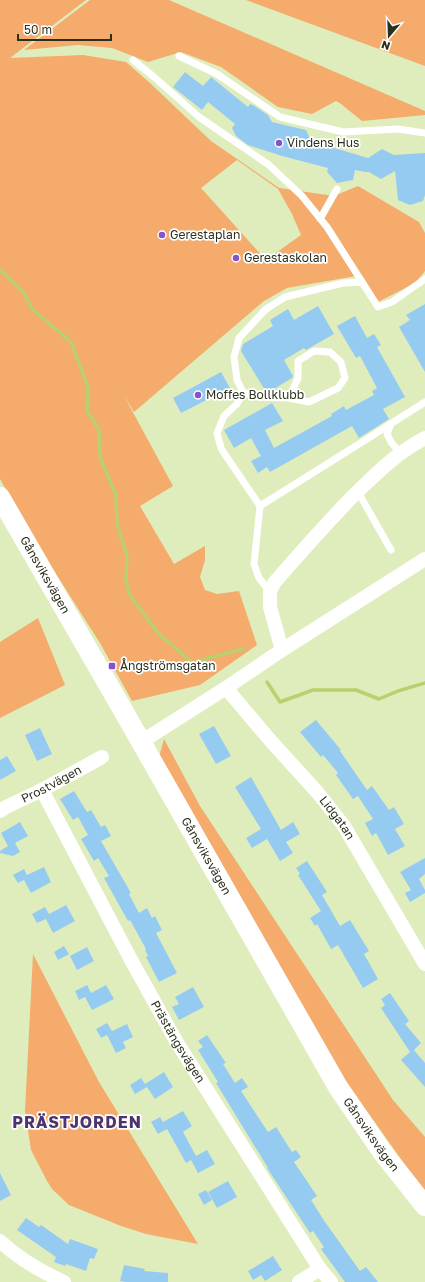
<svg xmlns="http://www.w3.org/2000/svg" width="425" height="1282" font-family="'Golos Text',sans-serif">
<rect width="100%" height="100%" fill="#dfedbc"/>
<path fill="#f4ab6c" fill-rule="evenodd" d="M 0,0 L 86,0 L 10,58 L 83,55 L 126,62 L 150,83 L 211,141 L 279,188 L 334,196 L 358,186 L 419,222 L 425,233 L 425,271 L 415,283 L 378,302 L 362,275 L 287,288 L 264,301 L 134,412 L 123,394 L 173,486 L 140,506 L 174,564 L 205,546 L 205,560 L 200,577 L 205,590 L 217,594 L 239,591 L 257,645 L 200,685 L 132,701 L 100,643 L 38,546 L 0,479 ZM 237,160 L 278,189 L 292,214 L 301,235 L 266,260 L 201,188 Z
M 90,0 L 169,0 L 425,111 L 425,115 L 362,121 L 341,104 L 336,101 L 312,114 L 278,107 L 221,67 L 181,52 L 148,62 L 112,48 L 78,45 L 24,50 Z
M 246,0 L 425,0 L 425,66 Z
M 38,618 L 65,685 L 0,718 L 0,642 Z
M 164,739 L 200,806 L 393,1100 L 425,1137 L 425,1193 L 335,1066 L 159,757 Z
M 33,954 L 99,1082 L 198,1244 L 146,1234 L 121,1226 L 69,1205 L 52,1189 L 47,1181 L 31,1150 L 25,1111 Z"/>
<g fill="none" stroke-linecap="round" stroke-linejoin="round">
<path stroke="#b8d06d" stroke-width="3.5" d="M 0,271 L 3,272 L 24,293 L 32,309 L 71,342 L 88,387 L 87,411 L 99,430 L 100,457 L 116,496 L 117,525 L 127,555 L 126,580 L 129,594 L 158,633 L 194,664 L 205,659 L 243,649
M 267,682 L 280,702 L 313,690 L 356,690 L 379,699 L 398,691 L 425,683"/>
</g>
<path fill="#96cbf1" d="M 185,72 L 203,86 L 211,77 L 248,107 L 250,104 L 253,105 L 268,115 L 272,122 L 306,130 L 311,141 L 368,158 L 382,149 L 394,155 L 425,153 L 425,195 L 423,201 L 410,205 L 398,200 L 395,171 L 381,179 L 369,172 L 365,172 L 355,170 L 353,180 L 337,183 L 327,172 L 328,168 L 282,156 L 248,145 L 236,136 L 232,128 L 235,124 L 208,102 L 202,110 L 173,87 Z
M 425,304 L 425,372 L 399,327 L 410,320 L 406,315 Z
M 318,306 L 334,334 L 306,350 L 304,348 L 284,360 L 293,376 L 292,378 L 269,392 L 266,392 L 241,351 L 243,344 L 273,326 L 270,320 L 288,309 L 294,320 Z
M 355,316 L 367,338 L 374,334 L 381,345 L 377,347 L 405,397 L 383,409 L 389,419 L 359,438 L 352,426 L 270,472 L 267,467 L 258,473 L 251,461 L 261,456 L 251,438 L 234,448 L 224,430 L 272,403 L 283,421 L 265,430 L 274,448 L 332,416 L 331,414 L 344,406 L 346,410 L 374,395 L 372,391 L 377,388 L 360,356 L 356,358 L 337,326 Z
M 221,372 L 230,388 L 181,413 L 173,398 Z
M 316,720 L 341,750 L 340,751 L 367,790 L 372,786 L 389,810 L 394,807 L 404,824 L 395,829 L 405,846 L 388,855 L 376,833 L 372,836 L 365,823 L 373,819 L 358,796 L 353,799 L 336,775 L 338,773 L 323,755 L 321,757 L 300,732 Z
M 214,726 L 231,756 L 216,764 L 199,734 Z
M 40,728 L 52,754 L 37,761 L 25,735 Z
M 7,756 L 16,771 L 0,780 L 0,760 Z
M 251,777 L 281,830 L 293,822 L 300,834 L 286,842 L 293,853 L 280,861 L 267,839 L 252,848 L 246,838 L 261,829 L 235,787 Z
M 74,791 L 87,812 L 91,810 L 101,827 L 105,825 L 111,836 L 101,841 L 131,893 L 129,894 L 139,913 L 147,908 L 152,918 L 155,916 L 162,930 L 156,933 L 177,973 L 159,982 L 146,957 L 148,956 L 145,950 L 146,949 L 130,920 L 128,921 L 104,878 L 109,876 L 98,858 L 94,861 L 81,839 L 88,835 L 78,817 L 73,820 L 60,799 Z
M 20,822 L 28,836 L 15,843 L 20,852 L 13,856 L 0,853 L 0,851 L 8,846 L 1,833 Z
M 425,858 L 425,874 L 419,879 L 425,890 L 425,893 L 410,902 L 405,893 L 411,890 L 400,872 Z
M 307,861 L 327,892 L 322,895 L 340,926 L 350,920 L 369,951 L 364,954 L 378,979 L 363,988 L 338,945 L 331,949 L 317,924 L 315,926 L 310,918 L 321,911 L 298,875 L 300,874 L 296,868 Z
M 44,867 L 51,882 L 31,893 L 24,880 L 18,883 L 13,875 L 24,869 L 27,875 Z
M 66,905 L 75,921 L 53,933 L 46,919 L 37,923 L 32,914 L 45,907 L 49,914 Z
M 64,946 L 69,954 L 58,960 L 54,952 Z
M 87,947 L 94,961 L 77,970 L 70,956 Z
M 87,985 L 91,993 L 106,985 L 114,999 L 92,1010 L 85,997 L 79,1000 L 75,991 Z
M 193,987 L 204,1007 L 179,1020 L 172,1007 L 179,1004 L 175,997 Z
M 390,993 L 409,1021 L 405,1024 L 421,1043 L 414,1050 L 425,1063 L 425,1087 L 401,1060 L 410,1052 L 381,1008 L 385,1005 L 381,999 Z
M 107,1023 L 112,1031 L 127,1024 L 133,1037 L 123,1042 L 126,1048 L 116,1053 L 107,1035 L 101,1038 L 96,1029 Z
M 207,1035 L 226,1063 L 223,1064 L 235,1083 L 242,1078 L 248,1087 L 241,1091 L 268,1132 L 276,1127 L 292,1152 L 296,1150 L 301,1157 L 294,1162 L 317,1196 L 311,1200 L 325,1222 L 360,1271 L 366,1267 L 378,1282 L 345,1282 L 321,1249 L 324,1247 L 313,1231 L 310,1233 L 267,1168 L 268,1168 L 216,1083 L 218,1082 L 198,1050 L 203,1047 L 198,1041 Z
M 164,1072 L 173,1087 L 155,1099 L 145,1084 Z
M 141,1078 L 147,1087 L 135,1094 L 130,1085 Z
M 183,1111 L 192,1126 L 183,1132 L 196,1156 L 207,1150 L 215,1164 L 198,1173 L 191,1160 L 186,1163 L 167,1129 L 158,1134 L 151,1122 L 160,1117 L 163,1122 Z
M 0,1173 L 11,1195 L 0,1201 Z
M 228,1181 L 237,1197 L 217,1208 L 208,1192 Z
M 206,1190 L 212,1200 L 204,1205 L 198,1194 Z
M 26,1218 L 39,1227 L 41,1225 L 68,1244 L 70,1239 L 98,1249 L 94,1259 L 90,1258 L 86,1271 L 66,1264 L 65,1266 L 54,1262 L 56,1257 L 17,1230 Z
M 273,1256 L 282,1270 L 265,1281 L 261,1275 L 253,1280 L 248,1271 Z
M 124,1265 L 145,1269 L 144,1271 L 168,1273 L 168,1282 L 126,1282 L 120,1281 Z"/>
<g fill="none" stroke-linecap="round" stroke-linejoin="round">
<path stroke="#fff" stroke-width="7" d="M 179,56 L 217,74 L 280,117 L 343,132 L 398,129 L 425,133
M 133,60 L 154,77 L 199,117 L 269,165 L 302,196 L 327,227 L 378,307 L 392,302 L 425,279
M 320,219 L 337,189
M 243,392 L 258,397 L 289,398 L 309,402 L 338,388 L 345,378 L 341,362 L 330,352 L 314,351 L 298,361 L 298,378 L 289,398
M 391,424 L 387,434 L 391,442 L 400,453
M 358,492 L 391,550
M 260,506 L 224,453 L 221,448 L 217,433 L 224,416 L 237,404 L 243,392 L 237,380 L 234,357 L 239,338 L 266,309 L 285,297 L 343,283 L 362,282
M 270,592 L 259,578 L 254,564 L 260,506 L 359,444 L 425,402"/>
<g stroke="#fff" stroke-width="14">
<path d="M 282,650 L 270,607 L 270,592 L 274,583 C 300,553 326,524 353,496 C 377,473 395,454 425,438"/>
<path id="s1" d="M 226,688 L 269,739 L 318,793 L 344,826 L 425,964"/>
<path d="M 141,742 L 226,688 L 282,650 L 425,559"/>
<path id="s2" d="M 42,790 L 130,958 L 176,1041 L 320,1269 L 331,1282"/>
<path id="s3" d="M 0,811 L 6,807 L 42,790 L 102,757"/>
<path d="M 0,1241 C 19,1259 40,1271 64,1282"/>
<path d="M 299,1282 L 320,1269"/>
</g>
<path stroke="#fff" stroke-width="20" id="s4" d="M 0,497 L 124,712 L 338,1087 L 383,1153 L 425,1206"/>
</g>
<g fill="#8753cc" stroke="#fff" stroke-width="1.5">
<circle cx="279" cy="143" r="4"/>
<circle cx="162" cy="235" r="4"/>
<circle cx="236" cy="258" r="4"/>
<circle cx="198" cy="395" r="4"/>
<rect x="108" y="662" width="8" height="8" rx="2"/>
</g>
<g text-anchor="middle" stroke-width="3.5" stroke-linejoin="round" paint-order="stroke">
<g font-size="12" fill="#2b301d" stroke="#fff" text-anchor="start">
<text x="287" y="147">Vindens Hus</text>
<text x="170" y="239">Gerestaplan</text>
<text x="244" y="262">Gerestaskolan</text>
<text x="206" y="399">Moffes Bollklubb</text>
<text x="120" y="670">Ångströmsgatan</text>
</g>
<g font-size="12" fill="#2b301d" stroke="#fff">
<text dy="4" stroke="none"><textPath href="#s4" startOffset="90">Gånsviksvägen</textPath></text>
<text dy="4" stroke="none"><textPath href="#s3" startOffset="58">Prostvägen</textPath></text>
<text dy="4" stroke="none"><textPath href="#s1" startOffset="171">Lidgatan</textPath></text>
<text dy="4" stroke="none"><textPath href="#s4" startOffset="414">Gånsviksvägen</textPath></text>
<text dy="4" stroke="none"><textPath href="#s2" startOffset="286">Prästängsvägen</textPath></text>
<text dy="4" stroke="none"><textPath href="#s4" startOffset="738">Gånsviksvägen</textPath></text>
</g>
<g font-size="16" font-weight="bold" letter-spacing="1" fill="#4c346f" stroke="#fff">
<text x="77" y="1128">PRÄSTJORDEN</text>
</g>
</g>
<g transform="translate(389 36) rotate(199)" stroke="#ffffff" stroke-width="3" paint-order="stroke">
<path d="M0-3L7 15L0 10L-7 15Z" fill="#2b301d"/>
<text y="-6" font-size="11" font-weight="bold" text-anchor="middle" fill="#2b301d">N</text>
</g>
<path d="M18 34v6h93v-6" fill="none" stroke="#2b301d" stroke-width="2"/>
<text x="24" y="34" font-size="12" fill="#2b301d" stroke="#ffffff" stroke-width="3" paint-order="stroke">50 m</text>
</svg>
